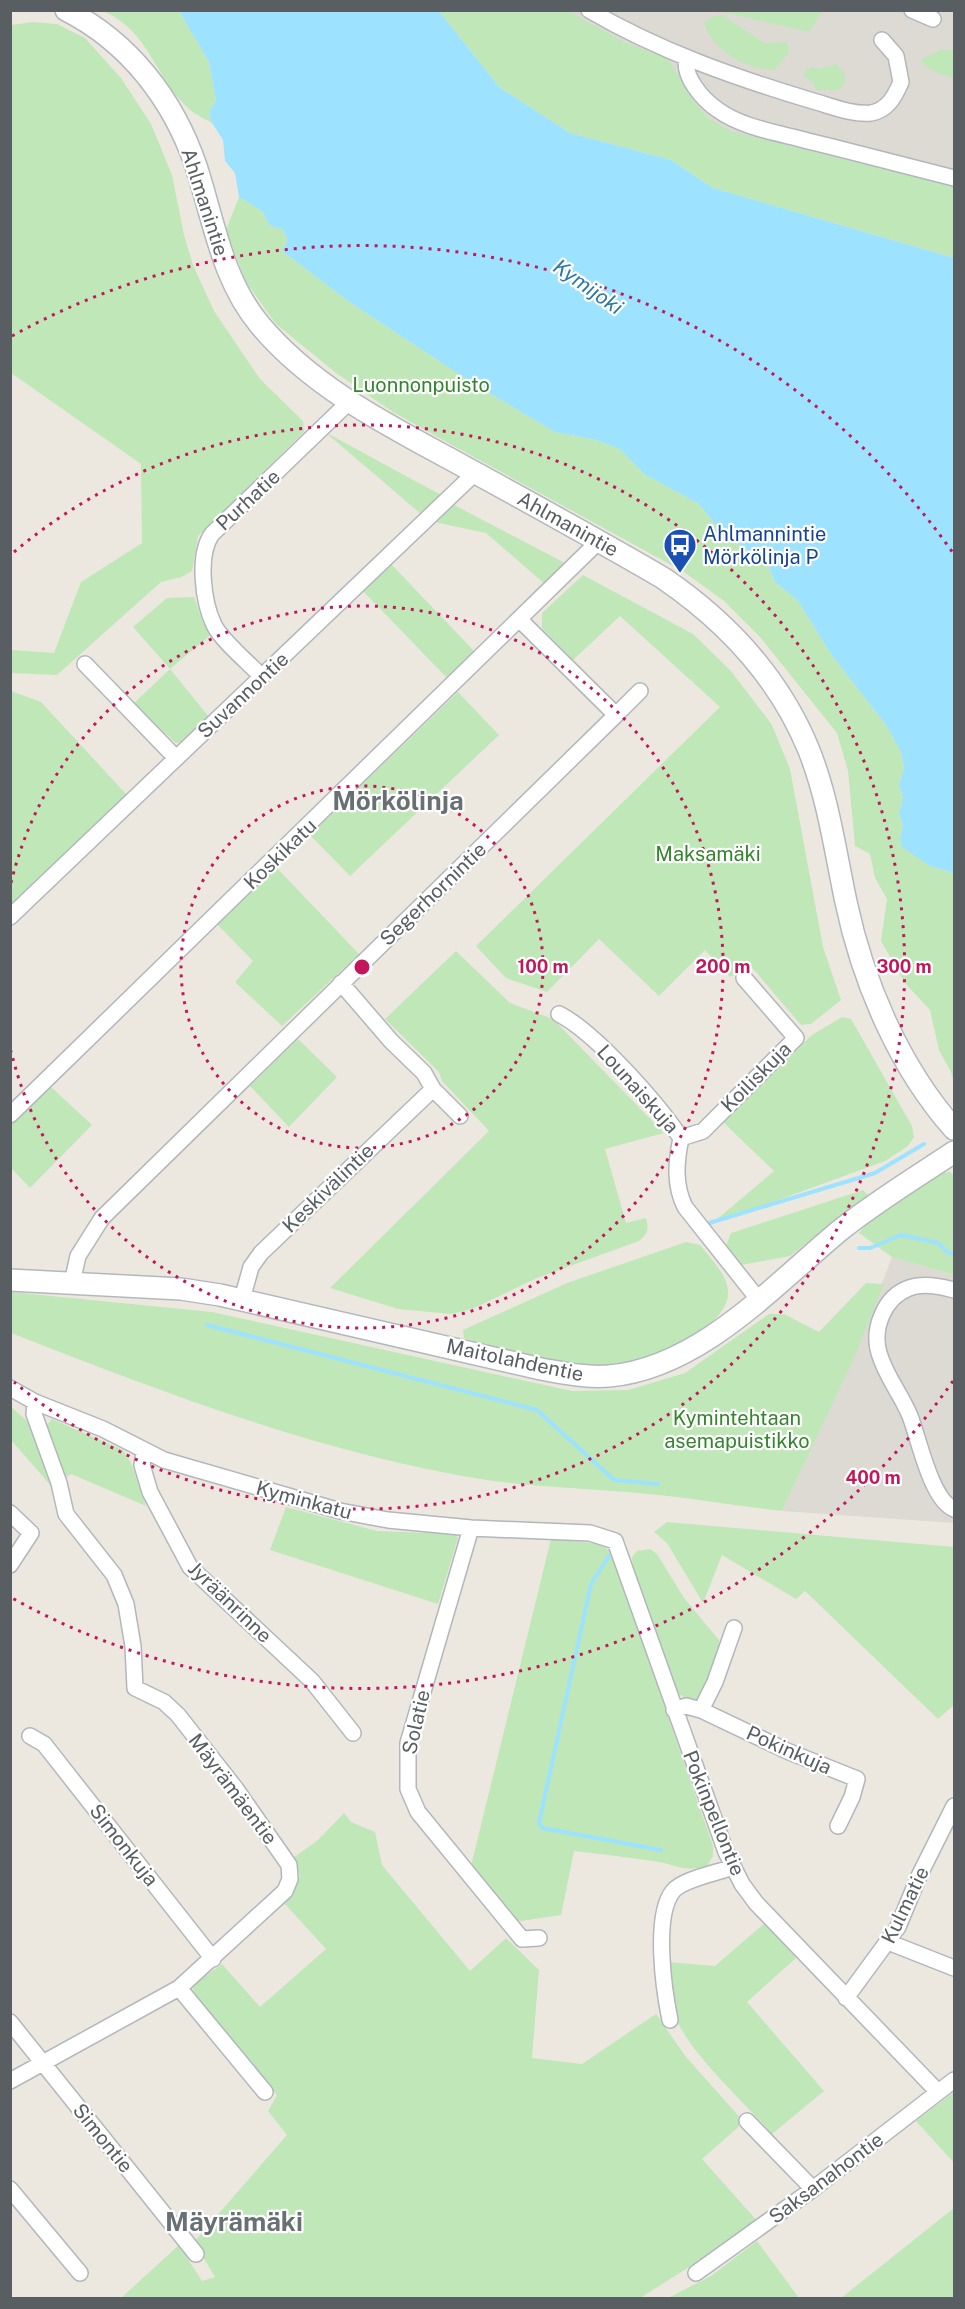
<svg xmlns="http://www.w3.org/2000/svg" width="965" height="2309" font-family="'Public Sans',sans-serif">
<rect width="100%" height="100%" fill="#ede8df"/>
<path fill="#dddad4" d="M 439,11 L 954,11 L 954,258 Z
M 892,1257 L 954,1275 L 954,1523 L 782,1511 L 853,1359 Z"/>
<path fill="#bfe7b8" d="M 103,11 L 179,11 L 209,62 L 216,100 L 209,113 L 212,123 C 204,118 194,114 188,108 C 155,79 150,31 103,11 Z
M 439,11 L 568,11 L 624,42 L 668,59 L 692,99 L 709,119 L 733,132 L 954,187 L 954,258 L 713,188 L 671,160 L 570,133 L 499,87 Z
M 719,11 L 822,10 L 822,11 L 809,32 Z
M 722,15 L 764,43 L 787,42 L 789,52 L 775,70 C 747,70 713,51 704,23 L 713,16 Z
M 33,22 L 57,24 L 85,38 L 121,78 L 151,124 L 172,175 L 184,235 L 193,265 L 214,311 L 260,379 L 303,421 L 304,432 L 198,536 L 192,571 L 182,577 L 161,582 L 57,675 L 11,673 L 11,650 L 54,653 L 81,582 L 142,543 L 141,464 L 11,373 L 11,25 Z
M 939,50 L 954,50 L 954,79 L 929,69 L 921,60 Z
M 836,64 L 844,73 L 845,83 L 838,90 L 816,90 L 814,84 L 804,76 L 805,70 L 813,67 L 820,69 Z
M 239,197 L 262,211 L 270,226 L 282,229 L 288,240 L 282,251 L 348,301 L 474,384 L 555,432 L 596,440 L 620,449 L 644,474 L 699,504 L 715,524 L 754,557 L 766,558 L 774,581 L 798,601 L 831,654 L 886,725 L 901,752 L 904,768 L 899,785 L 903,799 L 899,814 L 903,826 L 900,838 L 930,866 L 954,873 L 954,1084 L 951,1072 L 939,1050 L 930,1010 L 905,983 L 881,941 L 887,899 L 875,878 L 870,854 L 855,846 L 848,771 L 837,733 L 760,637 L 724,601 L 684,572 L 461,450 L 393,412 L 336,373 L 276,324 L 246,282 L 226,230 Z
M 325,432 L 441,495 L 421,514 Z
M 454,505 L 565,563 L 546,585 L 486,533 L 434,522 Z
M 391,564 L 476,653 L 448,679 L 362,590 Z
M 583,575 L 693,634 L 731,671 L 772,725 L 790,769 L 823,947 L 841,1000 L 811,1024 L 801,1025 L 749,964 L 730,977 L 705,950 L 659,996 L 599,939 L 547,992 L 506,978 L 476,946 L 720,707 L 620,616 L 573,660 L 542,628 L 542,613 Z
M 194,597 L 204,625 L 213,633 L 170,669 L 209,717 L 184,742 L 176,743 L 133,704 L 170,669 L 133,627 L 167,598 Z
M 11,691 L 41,702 L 127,795 L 11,905 Z
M 458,692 L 499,735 L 350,876 L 310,835 Z
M 275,866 L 359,954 L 282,1026 L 235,982 L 253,961 L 217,924 Z
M 456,951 L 510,1003 L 553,1019 L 664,1133 L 605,1149 L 626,1223 L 646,1218 C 649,1229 648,1234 639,1241 L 537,1278 L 472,1309 L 451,1314 L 398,1309 L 330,1288 L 489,1131 L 442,1081 L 439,1072 L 385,1019 Z
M 842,1017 L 851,1019 L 912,1126 L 914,1137 L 908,1146 L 885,1161 L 710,1225 L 774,1171 L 723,1122 L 812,1035 Z
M 298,1039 L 337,1077 L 289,1127 L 250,1086 Z
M 50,1086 L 92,1125 L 30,1188 L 11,1168 L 11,1125 Z
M 950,1172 L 954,1175 L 954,1275 L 892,1257 L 859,1233 L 866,1225 C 888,1208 923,1174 950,1172 Z
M 863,1190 L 868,1195 L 790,1256 L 741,1265 L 726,1246 L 731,1233 Z
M 686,1242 L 700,1245 C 710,1258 727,1274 728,1291 C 732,1329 638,1368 607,1367 C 557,1367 511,1353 464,1338 L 463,1330 L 567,1283 Z
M 866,1283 L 884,1284 L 853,1360 L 782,1511 C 737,1506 693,1498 648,1494 C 592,1488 536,1488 481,1479 C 323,1454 159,1391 11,1333 L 11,1292 L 212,1312 L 572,1391 L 628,1390 L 685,1373 L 769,1314 L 784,1314 L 819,1332 Z
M 10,1406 L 27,1421 L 59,1495 L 11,1440 Z
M 52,1419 L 123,1450 L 131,1463 L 146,1506 L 71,1474 L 64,1478 L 46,1426 Z
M 286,1507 L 377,1531 L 454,1534 L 458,1538 L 438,1604 L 270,1550 Z
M 667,1522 L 954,1547 L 954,1705 L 938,1719 L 805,1591 L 796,1599 L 722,1555 L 703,1603 L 667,1543 L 654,1532 Z
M 551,1539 L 601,1544 L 611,1552 L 713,1846 L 713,1856 L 707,1866 C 681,1873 676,1864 653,1861 C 627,1857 600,1854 574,1851 L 561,1915 L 514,1922 L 471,1866 Z
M 650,1549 L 657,1554 L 684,1598 L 719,1640 C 723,1656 709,1688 698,1701 L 687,1700 L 672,1688 L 633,1569 L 632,1557 L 637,1551 Z
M 344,1813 L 351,1822 L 375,1832 L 382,1865 L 470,1971 L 506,1938 L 539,1970 L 532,2058 L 582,2064 L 656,2014 L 686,2057 L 744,2122 L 702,2159 L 759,2223 L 640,2298 L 121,2298 L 179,2245 L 202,2281 L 215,2277 L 194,2242 L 287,2135 L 268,2111 L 277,2095 L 195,1996 L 192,1986 L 222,1964 L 260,2007 L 326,1949 L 284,1903 L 300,1876 L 293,1858 L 318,1840 Z
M 765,1923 L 796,1958 L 747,2002 L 824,2091 L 772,2134 C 744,2102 698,2061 679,2025 C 669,2006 669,1983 667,1962 L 715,1966 Z
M 954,2092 L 954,2163 L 916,2121 Z
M 954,2208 L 954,2298 L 841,2298 Z
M 757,2241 L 799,2298 L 668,2298 L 711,2276 Z"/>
<path fill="#9de2ff" d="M 179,11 L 439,11 L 499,87 L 570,133 L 671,160 L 713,188 L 954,258 L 954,873 L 930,866 L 902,847 L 900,838 L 903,826 L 899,814 L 903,798 L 899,785 L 904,768 L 901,752 L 886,725 L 831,654 L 798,601 L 774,581 L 766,558 L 754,557 L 715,524 L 699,504 L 644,474 L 620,449 L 596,440 L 555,432 L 474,384 L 348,301 L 282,251 L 288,240 L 282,229 L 270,226 L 262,211 L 239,197 L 235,173 L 225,161 L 223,140 L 212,123 L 209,113 L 216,100 L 209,62 Z"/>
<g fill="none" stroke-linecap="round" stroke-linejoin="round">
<path stroke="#9de2ff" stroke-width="4" d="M 706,1224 L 875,1173 L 924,1144
M 859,1248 L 870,1248 L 901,1235 L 938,1243 L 947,1252 L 954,1254
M 207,1325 L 537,1410 L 614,1480 L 658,1484
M 609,1556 L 591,1584 L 539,1823 L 542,1828 L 661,1850"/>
<g stroke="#b2b7bb" stroke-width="18">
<path id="street" d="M 589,10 C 659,51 736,78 813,101 C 831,106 852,115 871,113 C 888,110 895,96 901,82 L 896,56 L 882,40
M 912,10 L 933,19
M 687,58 C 682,76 703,100 718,110 C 743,128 779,133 808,141 C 857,153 906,166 954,178
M 85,664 L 176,758
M 262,677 C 249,663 222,641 214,625 C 203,602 197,555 212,534 L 350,401
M 616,715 L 640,691
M 10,917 L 475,473
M 341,983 L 391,1041 L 424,1073 L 433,1089 L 460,1116
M 559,1014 C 596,1033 657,1103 681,1138 C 676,1162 674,1185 685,1207 L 758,1299
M 10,1115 L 599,541
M 681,1138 L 703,1131 L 796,1038 L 744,978
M 72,1283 L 78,1256 L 102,1218 L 616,715 L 520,620
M 954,1290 C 941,1286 922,1283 909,1288 C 884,1297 872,1329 879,1353 C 886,1377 901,1394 910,1416 C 919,1439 931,1500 954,1509
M 242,1299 L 251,1267 L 261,1253 L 433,1089
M 10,1388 L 35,1402 L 103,1429 L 164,1460 L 340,1511 L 388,1520 L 471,1528 L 590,1533 L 615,1541 L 726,1852 L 742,1884 L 756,1903 L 938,2092
M 144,1451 L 142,1465 L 150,1492 L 190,1567 L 312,1681 L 353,1733
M 10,1513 L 31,1533 L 10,1565
M 471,1528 L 408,1743 L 408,1789 L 418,1812 L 522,1939 L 539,1938
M 674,1710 L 686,1706 L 701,1710 L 787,1751 L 857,1779 L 852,1797 L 838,1826
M 701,1710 L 715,1682 L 734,1628
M 30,1736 L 44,1744 L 213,1959
M 888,1942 L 954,1968
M 179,1988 L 265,2092
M 846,1998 L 898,1927 L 919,1876 L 954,1806
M 670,2020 C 664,1991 653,1916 673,1891 C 683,1879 717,1873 733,1867
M 10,2022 L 196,2254
M 10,2081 L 179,1988 L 285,1891 L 290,1879 L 289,1865 L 236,1789 L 178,1715 L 164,1702 L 135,1688 L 133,1646 L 126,1604 L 114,1575 L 66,1514 L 59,1483 L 34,1414 L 35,1402
M 747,2121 L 813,2189
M 10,2189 L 80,2273
M 696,2273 L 813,2189 L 954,2080"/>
</g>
<g stroke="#b3b8be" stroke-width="24">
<path id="secondary" d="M 66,10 C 129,42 173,99 196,166 C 214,221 222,280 260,325 C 311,386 384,423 452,460 C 523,499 593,537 663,578 C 726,621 778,676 808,748 C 828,797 835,850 846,902 C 863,982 899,1067 954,1129
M 10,1280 L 181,1289 L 220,1295 L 541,1369 C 564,1373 587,1378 609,1376 C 699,1368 772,1287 838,1232 C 875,1202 915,1178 954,1152"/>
</g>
<use href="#street" stroke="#fff" stroke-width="15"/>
<use href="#secondary" stroke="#fff" stroke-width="21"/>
</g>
<g fill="none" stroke="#c2185b" stroke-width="3" stroke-dasharray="3 6">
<circle cx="362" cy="967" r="181"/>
<path d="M11 883A361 361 0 1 1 11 1051"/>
<path d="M14 552A542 542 0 1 1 14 1382"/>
<path d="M953 1381A722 722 0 0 1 12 1598M12 336A722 722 0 0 1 953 553"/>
</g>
<defs>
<g id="bus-pin" transform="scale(1.725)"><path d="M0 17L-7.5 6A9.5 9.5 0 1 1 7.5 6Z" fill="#1a4fb4" stroke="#fff"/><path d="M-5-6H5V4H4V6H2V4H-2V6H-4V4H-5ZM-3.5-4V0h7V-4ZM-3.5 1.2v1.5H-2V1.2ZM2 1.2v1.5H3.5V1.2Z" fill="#fff"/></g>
</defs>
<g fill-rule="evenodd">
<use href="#bus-pin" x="680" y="545"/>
</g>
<g text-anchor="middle" stroke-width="4.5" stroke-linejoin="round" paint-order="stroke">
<g font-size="20" fill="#585e62" stroke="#fff">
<text transform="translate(205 202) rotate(72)" y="7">Ahlmanintie</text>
<text transform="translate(248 500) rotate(-43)" y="7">Purhatie</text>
<text transform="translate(568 524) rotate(29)" y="7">Ahlmanintie</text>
<text transform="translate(243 695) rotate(-43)" y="7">Suvannontie</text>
<text transform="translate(280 854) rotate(-44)" y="7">Koskikatu</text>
<text transform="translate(433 894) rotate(-44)" y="7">Segerhornintie</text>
<text transform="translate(756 1077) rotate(-45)" y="7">Koiliskuja</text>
<text transform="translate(638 1089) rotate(48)" y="7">Lounaiskuja</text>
<text transform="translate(328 1188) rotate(-44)" y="7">Keskivälintie</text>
<text transform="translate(515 1360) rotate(12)" y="7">Maitolahdentie</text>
<text transform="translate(304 1500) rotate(15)" y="7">Kyminkatu</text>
<text transform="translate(230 1602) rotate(44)" y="7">Jyräänrinne</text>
<text transform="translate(416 1722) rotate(-77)" y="7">Solatie</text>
<text transform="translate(789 1750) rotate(24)" y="7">Pokinkuja</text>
<text transform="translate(233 1789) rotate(53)" y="7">Mäyrämäentie</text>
<text transform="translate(714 1813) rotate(68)" y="7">Pokinpellontie</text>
<text transform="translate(124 1845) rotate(52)" y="7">Simonkuja</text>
<text transform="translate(905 1905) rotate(-64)" y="7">Kulmatie</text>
<text transform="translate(103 2138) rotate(51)" y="7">Simontie</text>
<text transform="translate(826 2178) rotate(-37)" y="7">Saksanahontie</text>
</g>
<g font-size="20" fill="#34852d" stroke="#fff">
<text x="421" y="392">Luonnonpuisto</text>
<text x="708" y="861">Maksamäki</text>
<text x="737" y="1425">Kymintehtaan<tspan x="737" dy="23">asemapuistikko</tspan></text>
</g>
<g font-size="20" fill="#164399" stroke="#fff" text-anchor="start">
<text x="703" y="541">Ahlmannintie<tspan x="703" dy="23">Mörkölinja P</tspan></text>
</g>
<g font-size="21" font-style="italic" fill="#2f79a7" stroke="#fff">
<text transform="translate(588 287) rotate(35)" y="7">Kymijoki</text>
</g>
<g font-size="26" font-weight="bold" fill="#697074" stroke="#fff">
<text x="398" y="810">Mörkölinja</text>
<text x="234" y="2231">Mäyrämäki</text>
</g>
</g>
<circle cx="362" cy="967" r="9" fill="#c2185b" stroke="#fff" stroke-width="3"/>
<g font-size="18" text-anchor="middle" font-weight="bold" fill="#c2185b" stroke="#fff" stroke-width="4.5" stroke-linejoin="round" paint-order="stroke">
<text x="543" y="973">100 m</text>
<text x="723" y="973">200 m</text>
<text x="904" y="973">300 m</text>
<text x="873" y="1484">400 m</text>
</g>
<rect width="965" height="2309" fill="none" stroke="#585e62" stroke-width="24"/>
</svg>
